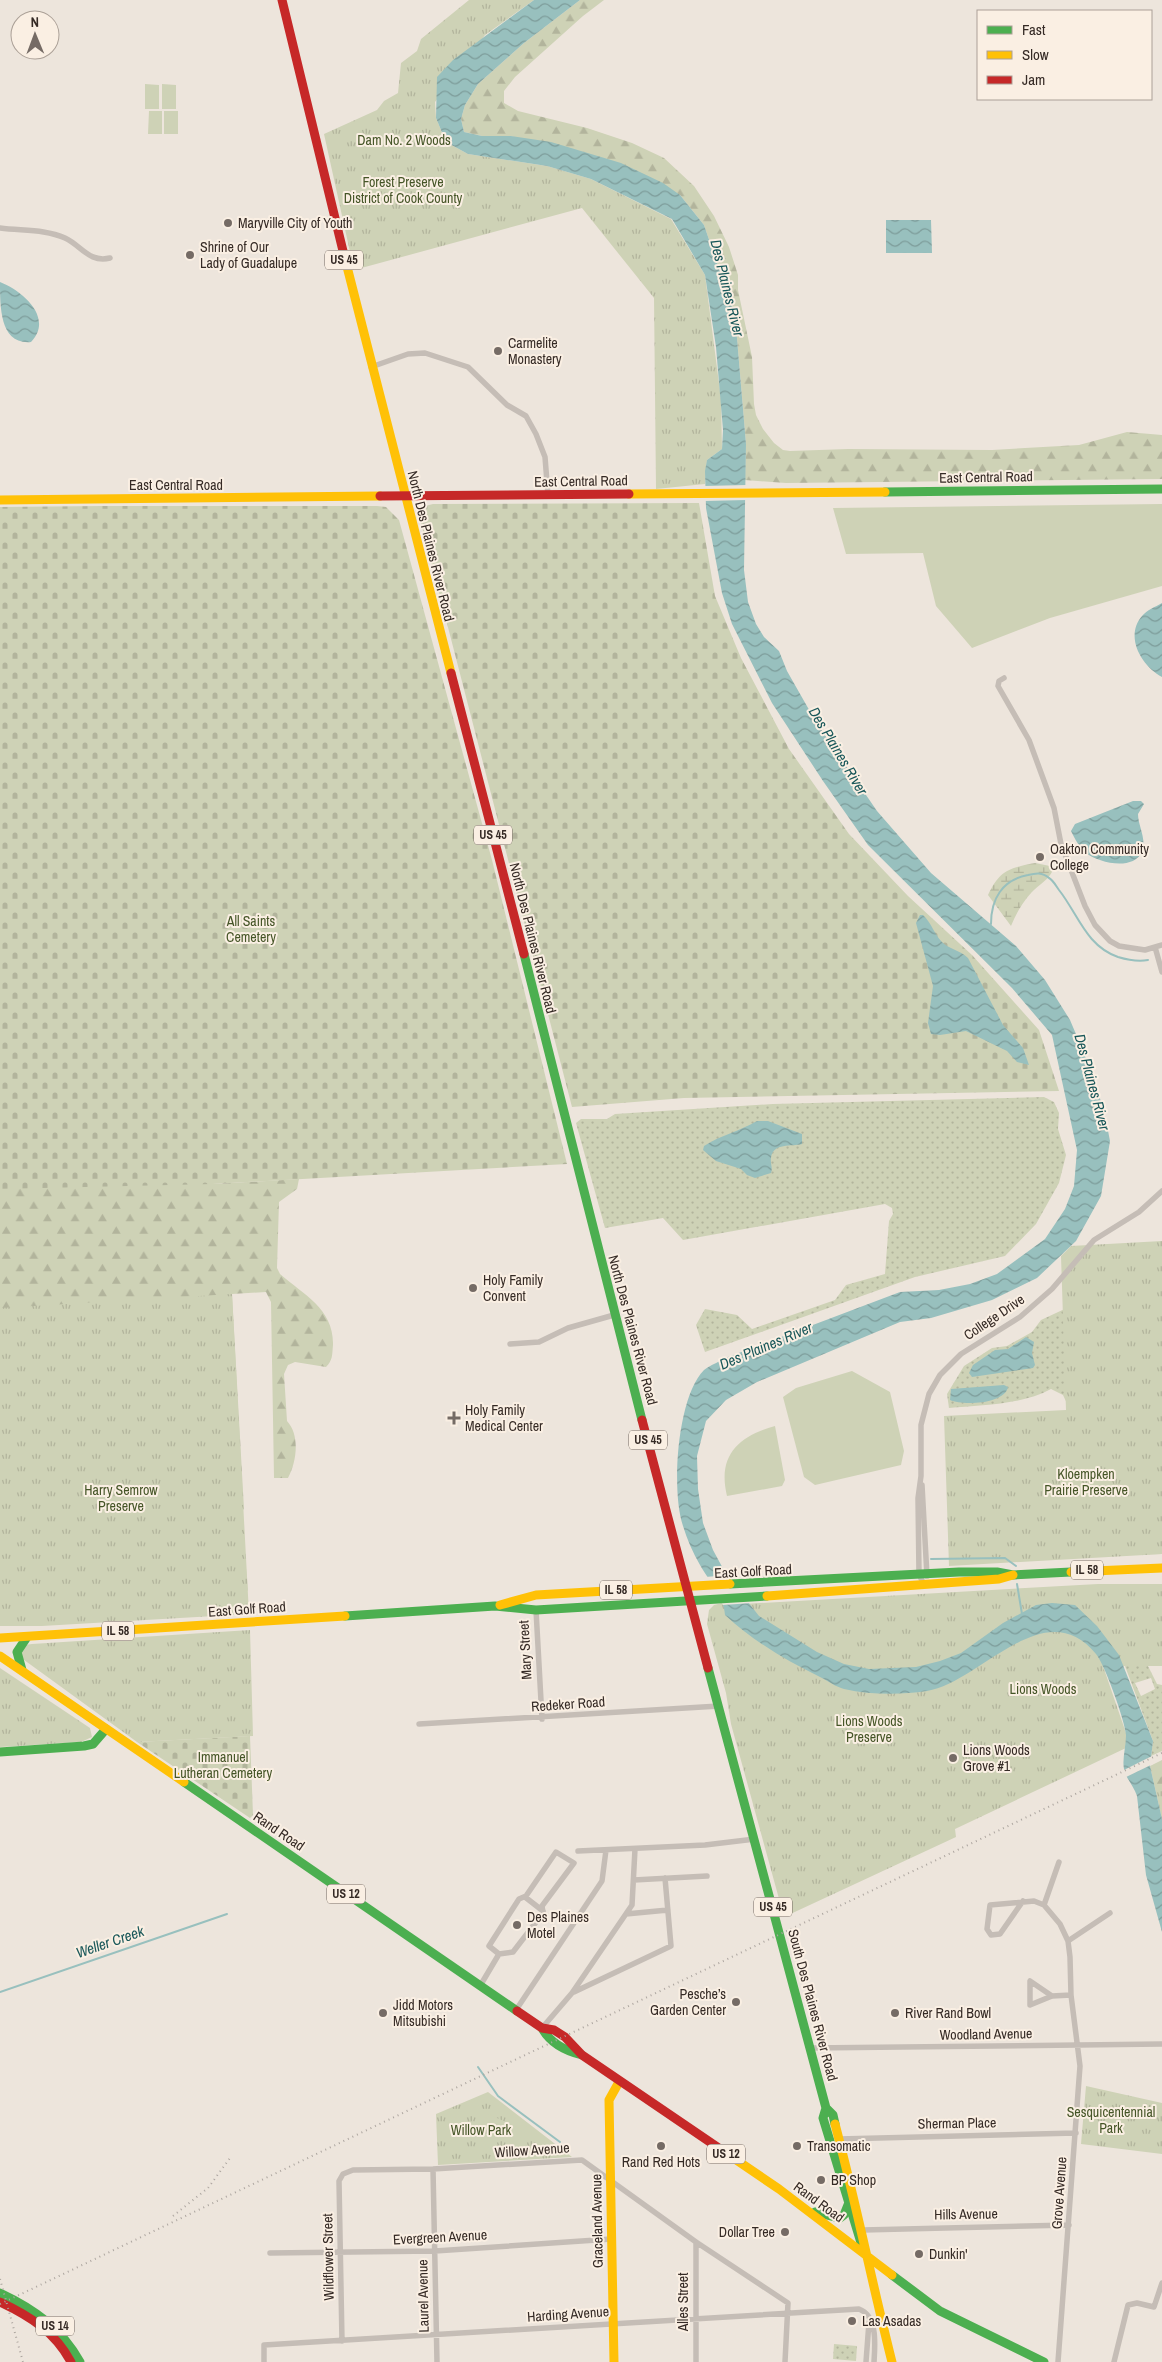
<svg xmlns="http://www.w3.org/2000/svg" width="1162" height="2362" font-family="'Archivo Narrow',sans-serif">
<defs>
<pattern id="grass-dots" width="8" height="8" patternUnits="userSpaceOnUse" patternTransform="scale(1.25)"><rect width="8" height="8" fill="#ced2b6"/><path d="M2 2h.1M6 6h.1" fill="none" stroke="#b2b49c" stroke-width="1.8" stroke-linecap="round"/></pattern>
<pattern id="forest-firs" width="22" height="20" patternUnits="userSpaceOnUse" patternTransform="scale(1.25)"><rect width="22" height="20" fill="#ced2b6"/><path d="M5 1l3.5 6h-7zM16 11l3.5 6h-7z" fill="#b2b49c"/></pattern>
<pattern id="wetland-marsh" width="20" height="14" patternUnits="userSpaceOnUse" patternTransform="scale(1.25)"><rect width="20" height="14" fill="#ced2b6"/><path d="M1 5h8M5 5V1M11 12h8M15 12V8" fill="none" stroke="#b2b49c"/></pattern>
<pattern id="cemetery-stones" width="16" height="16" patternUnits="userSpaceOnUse" patternTransform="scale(1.25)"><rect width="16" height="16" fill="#ced2b6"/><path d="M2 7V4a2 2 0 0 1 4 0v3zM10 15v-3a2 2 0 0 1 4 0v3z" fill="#b2b49c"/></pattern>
<pattern id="park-tufts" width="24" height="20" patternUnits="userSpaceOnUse" patternTransform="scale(1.25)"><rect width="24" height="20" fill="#ced2b6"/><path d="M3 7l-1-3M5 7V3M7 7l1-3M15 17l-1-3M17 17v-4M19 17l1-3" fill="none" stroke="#b2b49c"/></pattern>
<pattern id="water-waves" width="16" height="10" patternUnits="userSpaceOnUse" patternTransform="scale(1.25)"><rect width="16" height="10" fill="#98c0be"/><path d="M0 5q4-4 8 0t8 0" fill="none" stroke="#7d9c9a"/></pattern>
</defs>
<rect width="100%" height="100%" fill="#ede5dc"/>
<path fill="url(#grass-dots)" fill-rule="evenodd" d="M 1044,1097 L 1054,1102 L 1059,1113 L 1058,1129 L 1066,1155 L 1059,1183 L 1036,1224 L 1005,1256 L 915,1277 L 705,1352 L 696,1325 L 705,1309 L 737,1315 L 752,1329 L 835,1300 L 846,1285 L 885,1274 L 889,1221 L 893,1214 L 892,1208 L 885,1204 L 683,1240 L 663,1218 L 605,1228 L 576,1123 L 581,1119 L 607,1119 L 615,1114 L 773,1104 Z
M 1071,1306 L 1162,1554 L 1126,1555 L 1078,1427 L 1063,1395 L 1051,1389 C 1022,1405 981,1405 949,1408 L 947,1394 L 964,1366 L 992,1348 L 1007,1346 L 1032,1332 L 1041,1320 Z
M 1125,1666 L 1148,1666 L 1157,1684 L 1162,1685 L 1162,1751 L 1151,1756 L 1153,1741 ZM 1151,1678 L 1155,1689 L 1141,1696 L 1135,1683 Z
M 834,2344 L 857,2346 L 856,2361 L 833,2359 Z"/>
<path fill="url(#forest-firs)" d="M 580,0 L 604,0 L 583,16 L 515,77 L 504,91 L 504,103 L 518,111 L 587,128 L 632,143 L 664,158 L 694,186 L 714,216 L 729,247 L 738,275 L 738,290 L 752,357 L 754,404 L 756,415 L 763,429 L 774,443 L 783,450 L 790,451 L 848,449 L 992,450 L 1079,445 L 1127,432 L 1162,435 L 1162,479 L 786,483 L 745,480 L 746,444 L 735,315 L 704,225 L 680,195 L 511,136 L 482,136 L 464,132 L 461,119 L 465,105 L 478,84 L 524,43 Z
M 0,1173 L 214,1184 L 299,1179 L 297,1189 L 279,1202 L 277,1268 L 280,1274 C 304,1295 334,1309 333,1345 C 332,1355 333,1360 326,1367 L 295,1362 L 288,1365 L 284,1374 L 287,1421 C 300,1435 297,1461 288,1478 L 274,1478 L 271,1302 L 266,1292 L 232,1294 L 244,1509 L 241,1512 L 248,1591 L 0,1365 Z
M 1162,1760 L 1162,1819 L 1150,1766 Z"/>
<path fill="url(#wetland-marsh)" d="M 1035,863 L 1050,866 L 1053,870 C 1048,881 1039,884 1031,893 C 1022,903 1016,914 1011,926 L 988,895 C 1000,870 1009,868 1035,863 Z"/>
<path fill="url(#cemetery-stones)" d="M 699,503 L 715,596 L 741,658 L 789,749 L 849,834 L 908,896 L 972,955 L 1039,1030 L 1059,1091 L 684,1098 L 572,1107 L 420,519 L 425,506 L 433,504 Z
M 101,506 L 377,506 L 386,507 L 399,520 L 492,860 L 567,1164 L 213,1184 L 0,1189 L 0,507 Z
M 250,1736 L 253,1815 L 250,1818 L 137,1742 Z"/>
<path fill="url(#park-tufts)" d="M 469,0 L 534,0 L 485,35 L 435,102 L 436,118 L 446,142 L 468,154 L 547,166 L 591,179 L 671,219 L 705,275 L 721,399 L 722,449 L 707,460 L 705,484 L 656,489 L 654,298 L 582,208 L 354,270 L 324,134 L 377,110 L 384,101 L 398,93 L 401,63 L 417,51 L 421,39 Z
M 1162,1241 L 1162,1554 L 949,1566 L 944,1416 L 1066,1410 L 1061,1256 L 1071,1246 Z
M 232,1294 L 249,1614 L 42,1626 L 0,1626 L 0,1308 Z
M 1098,1584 L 1162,1584 L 1162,1666 L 1103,1666 L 1126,1733 L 1126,1748 L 955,1829 L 956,1837 L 784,1917 L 731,1724 L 726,1693 L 707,1624 L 709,1610 L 714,1605 L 722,1603 L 725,1605 Z
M 250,1630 L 253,1736 L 137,1742 L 20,1657 L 20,1650 L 25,1645 L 32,1644 Z
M 0,1668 L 90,1728 L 92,1737 L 81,1742 L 0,1747 Z
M 1162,1784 L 1162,1819 L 1156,1787 Z
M 1086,2086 L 1162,2103 L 1162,2154 L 1081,2144 Z
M 488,2092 L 572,2157 L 438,2165 L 436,2114 Z"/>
<path fill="#ced2b6" d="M 145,84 L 159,85 L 159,109 L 145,109 Z
M 162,84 L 176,85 L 176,109 L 162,109 Z
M 149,111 L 162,111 L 162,134 L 148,134 Z
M 164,111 L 178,111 L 178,134 L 164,134 Z
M 1162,504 L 1162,586 L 1050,618 L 972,648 L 936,606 L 923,553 L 846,554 L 833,508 Z
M 852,1371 L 890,1392 L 904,1451 L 901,1465 L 815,1485 L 804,1477 L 783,1397 L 796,1388 Z
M 775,1426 L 785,1480 L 782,1486 L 727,1496 C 717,1455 739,1436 775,1426 Z
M 488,2114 L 524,2130 L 518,2144 L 482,2128 Z"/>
<path fill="url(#water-waves)" d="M 534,0 L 580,0 L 524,43 L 478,84 L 465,105 L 461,119 L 464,132 L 482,136 L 511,136 L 551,142 L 621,163 L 663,183 L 680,195 L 704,225 L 735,315 L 746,444 L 744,570 L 748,602 L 756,624 L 764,637 L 779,651 L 787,671 L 816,722 L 877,811 L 931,873 L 1016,946 L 1045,980 L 1070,1020 L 1084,1053 L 1104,1110 L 1110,1141 L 1101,1196 L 1076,1241 L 1037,1278 L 992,1300 L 931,1318 L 900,1322 L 757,1382 L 726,1400 L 706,1421 L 697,1456 L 698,1489 L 703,1523 L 713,1550 L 726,1574 L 759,1616 L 817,1652 L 844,1664 L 869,1669 L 916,1667 L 940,1661 L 961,1653 L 1003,1623 L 1036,1605 L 1052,1603 L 1075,1605 L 1097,1626 L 1119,1655 L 1153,1741 L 1150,1766 L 1162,1819 L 1162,1932 L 1146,1875 L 1137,1796 C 1134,1786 1126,1779 1124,1769 C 1122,1759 1126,1747 1126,1735 C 1125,1721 1105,1665 1096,1654 C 1044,1591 980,1683 927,1691 C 900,1695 871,1695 844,1689 C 836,1687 828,1681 820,1677 C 787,1661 753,1641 725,1615 C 724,1596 709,1581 700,1565 C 693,1553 687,1539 683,1526 C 671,1491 677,1397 704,1370 C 710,1365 721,1361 728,1357 L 900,1292 L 939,1290 L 970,1284 L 997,1274 L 1045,1239 L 1065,1209 L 1074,1186 L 1077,1150 L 1052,1035 L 1012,988 L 868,845 L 823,781 L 772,703 L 732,624 L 722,593 L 706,508 L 705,471 L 707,460 L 722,449 L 723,430 L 716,347 L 705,275 L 672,219 L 591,179 L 547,166 L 468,154 L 446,142 L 436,118 L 437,77 L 453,60 Z
M 886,220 L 931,220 L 932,253 L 886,253 Z
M 0,282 C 23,291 54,318 31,342 C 0,345 0,308 0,282 Z
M 1162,603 L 1162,677 C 1142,666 1124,637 1142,616 C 1147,610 1155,607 1162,603 Z
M 1133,801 L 1141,801 L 1144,804 L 1138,814 C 1138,826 1147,839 1142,852 C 1133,871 1099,863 1086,853 C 1079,847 1075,839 1071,831 L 1075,824 Z
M 920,915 L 923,915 C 932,924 934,933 941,941 C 948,949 960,950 968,958 L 1003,1025 L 1023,1048 L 1029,1065 L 1017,1062 L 1007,1051 L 966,1031 L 940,1035 L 931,1034 L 928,1023 L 933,986 L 916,923 Z
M 757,1121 L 768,1121 L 802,1134 L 802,1144 C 792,1147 773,1142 771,1158 C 770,1163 773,1168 771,1173 L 755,1178 L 747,1175 L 741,1169 L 716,1161 L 703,1150 L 704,1146 C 721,1135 740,1131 757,1121 Z
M 1026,1337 L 1034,1342 L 1032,1353 L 1035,1365 L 1033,1368 L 972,1377 L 969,1373 L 973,1365 L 995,1350 L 1008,1349 Z
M 1004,1385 L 1008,1387 C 1005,1404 963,1406 950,1400 L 951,1389 Z"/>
<path fill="#ede5dc" d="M 747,485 L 747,500 L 704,501 L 704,486 Z
M 730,1575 L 752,1603 L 723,1605 L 705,1577 Z
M 1154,1755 L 1153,1764 L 1124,1778 L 1122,1771 Z"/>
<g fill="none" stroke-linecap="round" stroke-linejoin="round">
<path stroke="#98c0be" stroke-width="2" d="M 991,924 C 991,899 1002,880 1028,875 C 1036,873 1042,872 1049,878 C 1053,880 1056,886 1059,890 C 1078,914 1086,946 1118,957 C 1128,960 1137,962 1148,960
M 931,1559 L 1005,1558 L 1016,1566
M 1017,1584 L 1022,1614
M 0,1992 L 227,1914
M 478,2067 L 498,2096 L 560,2142"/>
<path stroke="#c5bdb6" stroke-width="5.5" d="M 0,228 C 22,231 45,229 65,238 C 82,246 89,263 110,258
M 371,367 L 408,354 L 425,353 L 468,367 L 507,405 L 526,416 L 536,434 L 545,457 L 548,495
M 1004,678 L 999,681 L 998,686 L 1029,740 L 1054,808 L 1061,844 L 1085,906 L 1095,925 L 1110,941 L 1119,946 L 1145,950 L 1162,945
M 1155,947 L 1162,972
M 510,1344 L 539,1342 L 568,1328 L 614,1315
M 922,1485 L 927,1576
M 924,1585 L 919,1574 L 918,1498 L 921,1476 L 921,1425 L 929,1394 L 940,1375 L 961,1354 L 1020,1317 L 1052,1289 L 1094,1240 L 1139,1212 L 1162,1191
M 536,1610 L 542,1719
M 419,1724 L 719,1706
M 578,1851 L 705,1845 L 755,1839
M 556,1852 L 574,1863 L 542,1906 L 543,1913 L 513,1952 L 499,1954 L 489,1946 L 519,1899 L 526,1896 Z
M 634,1880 L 707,1876
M 525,1897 L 543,1911
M 1023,1901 L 1000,1934 L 991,1935 L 987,1929 L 990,1905 L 1034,1901 L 1044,1905 L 1060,1924 L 1068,1941 L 1070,1957 L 1071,1995 L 1080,2066 L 1058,2362
M 1044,1905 L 1059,1862
M 626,1914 L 668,1910
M 1068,1941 L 1110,1913
M 480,1986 L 499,1954
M 574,1992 L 671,1946 L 665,1878
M 1052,1996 L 1030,1981 L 1030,2005 L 1052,1996 L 1071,1995
M 516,2010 L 602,1881 L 606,1850
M 542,2028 L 572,1993 L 632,1905 L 635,1849
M 810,2048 L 1162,2044
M 839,2139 L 1076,2133
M 433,2169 L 437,2362
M 863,2230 L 1069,2225
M 696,2242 L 696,2362
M 270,2253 L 435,2251 L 611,2239
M 342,2341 L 339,2181 L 343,2174 L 353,2170 L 433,2169 L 582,2160 L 696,2242 L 788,2303 L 785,2362
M 264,2362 L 264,2345 L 859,2309 C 878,2316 875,2345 874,2362
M 866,2362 L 869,2322
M 1114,2362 L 1128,2305 L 1137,2303 L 1154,2307 L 1162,2283"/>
<path stroke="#4caf50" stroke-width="9" d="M 885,492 L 1162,489
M 524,954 L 642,1420
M 730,1584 L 959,1572 L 997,1572 L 1013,1575 L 1071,1572
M 345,1616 L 495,1606 L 536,1610 L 767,1596
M 708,1668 L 826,2108 L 833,2115 L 835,2124
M 22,1670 L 17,1652 L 27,1637
M 0,1752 L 84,1746 L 93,1744 L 106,1729
M 184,1782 L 517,2011
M 542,2028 C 550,2043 566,2051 582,2055
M 826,2108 L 823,2118 L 862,2246
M 815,2212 L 840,2218 L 844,2215 L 848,2205
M 892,2275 L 940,2311 L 1044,2362
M 0,2293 C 34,2309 61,2328 80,2362"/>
<path stroke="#ffc107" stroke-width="9" d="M 343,251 L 451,673
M 629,494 L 885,492
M 0,500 L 380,496
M 1071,1572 L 1162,1568
M 767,1596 L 999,1579 L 1013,1575
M 500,1605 L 536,1595 L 730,1584
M 0,1638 L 345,1616
M 0,1656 L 184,1782
M 835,2124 C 856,2203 872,2283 892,2362
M 729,2155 L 779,2189 L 892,2275
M 614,2362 L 609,2100 L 619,2082"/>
<path stroke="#c62828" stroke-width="9" d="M 282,0 L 343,251
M 380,496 L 629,494
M 451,673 L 524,954
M 642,1420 L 708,1668
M 517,2011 L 542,2028 L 554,2030 L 565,2037 L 582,2055 L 729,2155
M 0,2302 C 30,2316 55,2332 71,2362"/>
<path stroke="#ada6a0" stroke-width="2" stroke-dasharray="1 4" stroke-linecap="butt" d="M 173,2216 L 208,2188 L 230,2158
M 0,2279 L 23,2362
M 0,2304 L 1162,1753"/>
</g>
<g fill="#756b65" stroke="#faefe3" stroke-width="2">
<circle cx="228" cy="223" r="5"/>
<circle cx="190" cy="255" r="5"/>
<circle cx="498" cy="351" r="5"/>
<circle cx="1040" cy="857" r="5"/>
<circle cx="473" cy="1288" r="5"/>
<path d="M451.5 1410.5h5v5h5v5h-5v5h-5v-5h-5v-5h5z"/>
<circle cx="953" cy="1758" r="5"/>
<circle cx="517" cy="1925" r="5"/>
<circle cx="736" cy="2002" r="5"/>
<circle cx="383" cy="2013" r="5"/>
<circle cx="895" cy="2013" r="5"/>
<circle cx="661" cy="2146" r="5"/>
<circle cx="797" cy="2146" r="5"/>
<circle cx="821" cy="2180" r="5"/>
<circle cx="785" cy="2232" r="5"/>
<circle cx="919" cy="2254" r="5"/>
<circle cx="852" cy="2321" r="5"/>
</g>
<g text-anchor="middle" stroke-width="4" stroke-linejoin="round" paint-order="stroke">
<g fill="#faefe3" stroke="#70655e" stroke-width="1">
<rect x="325" y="250.5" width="38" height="19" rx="4"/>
<rect x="474" y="825.5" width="38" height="19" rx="4"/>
<rect x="629" y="1430.5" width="38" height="19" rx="4"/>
<rect x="1071" y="1560.5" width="32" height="19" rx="4"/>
<rect x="600" y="1580.5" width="32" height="19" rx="4"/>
<rect x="102" y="1621.5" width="32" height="19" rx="4"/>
<rect x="327" y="1884.5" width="38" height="19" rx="4"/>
<rect x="754" y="1897.5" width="38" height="19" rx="4"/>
<rect x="707" y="2144.5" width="38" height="19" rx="4"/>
<rect x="36" y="2316.5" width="38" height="19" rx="4"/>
</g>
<g font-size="12" font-weight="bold" fill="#352a25">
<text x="344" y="264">US 45</text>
<text x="493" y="839">US 45</text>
<text x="648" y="1444">US 45</text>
<text x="1087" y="1574">IL 58</text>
<text x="616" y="1594">IL 58</text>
<text x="118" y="1635">IL 58</text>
<text x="346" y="1898">US 12</text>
<text x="773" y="1911">US 45</text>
<text x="726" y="2158">US 12</text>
<text x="55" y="2330">US 14</text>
</g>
<g font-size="14" fill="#455527" stroke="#faefe3">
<text x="404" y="145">Dam No. 2 Woods</text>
<text x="403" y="187">Forest Preserve<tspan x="403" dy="16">District of Cook County</tspan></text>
<text x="251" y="926">All Saints<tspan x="251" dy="16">Cemetery</tspan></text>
<text x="1086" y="1479">Kloempken<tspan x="1086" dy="16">Prairie Preserve</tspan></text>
<text x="121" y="1495">Harry Semrow<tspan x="121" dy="16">Preserve</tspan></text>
<text x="1043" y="1694">Lions Woods</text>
<text x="869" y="1726">Lions Woods<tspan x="869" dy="16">Preserve</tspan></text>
<text x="223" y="1762">Immanuel<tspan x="223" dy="16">Lutheran Cemetery</tspan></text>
<text x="1111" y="2117">Sesquicentennial<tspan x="1111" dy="16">Park</tspan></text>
<text x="481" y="2135">Willow Park</text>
</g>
<g font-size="14" fill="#352a25" stroke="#faefe3" text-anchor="start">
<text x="238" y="228">Maryville City of Youth</text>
<text x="200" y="252">Shrine of Our<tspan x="200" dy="16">Lady of Guadalupe</tspan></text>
<text x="508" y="348">Carmelite<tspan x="508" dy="16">Monastery</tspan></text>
<text x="1050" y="854">Oakton Community<tspan x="1050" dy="16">College</tspan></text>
<text x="483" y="1285">Holy Family<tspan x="483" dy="16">Convent</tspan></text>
<text x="465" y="1415">Holy Family<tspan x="465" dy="16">Medical Center</tspan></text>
<text x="963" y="1755">Lions Woods<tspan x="963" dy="16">Grove #1</tspan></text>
<text x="527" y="1922">Des Plaines<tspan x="527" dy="16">Motel</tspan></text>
<text x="726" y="1999" text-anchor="end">Pesche’s<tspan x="726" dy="16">Garden Center</tspan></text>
<text x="393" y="2010">Jidd Motors<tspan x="393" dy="16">Mitsubishi</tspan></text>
<text x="905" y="2018">River Rand Bowl</text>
<text x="807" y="2151">Transomatic</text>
<text x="661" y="2167" text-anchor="middle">Rand Red Hots</text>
<text x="831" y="2185">BP Shop</text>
<text x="775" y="2237" text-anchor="end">Dollar Tree</text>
<text x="929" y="2259">Dunkin'</text>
<text x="862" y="2326">Las Asadas</text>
</g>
<g font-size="14" fill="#352a25" stroke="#faefe3">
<text transform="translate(986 477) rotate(-1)" y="5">East Central Road</text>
<text transform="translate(581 481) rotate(-1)" y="5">East Central Road</text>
<text x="176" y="490">East Central Road</text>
<text transform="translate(431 546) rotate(76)" y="5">North Des Plaines River Road</text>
<text transform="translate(533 938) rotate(76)" y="5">North Des Plaines River Road</text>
<text transform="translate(994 1317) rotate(-34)" y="5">College Drive</text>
<text transform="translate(633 1330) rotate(75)" y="5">North Des Plaines River Road</text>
<text transform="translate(753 1571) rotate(-3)" y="5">East Golf Road</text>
<text transform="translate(247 1609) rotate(-4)" y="5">East Golf Road</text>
<text transform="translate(525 1650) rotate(-93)" y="5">Mary Street</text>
<text transform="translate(568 1704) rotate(-4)" y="5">Redeker Road</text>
<text transform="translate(279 1831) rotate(34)" y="5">Rand Road</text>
<text transform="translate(813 2005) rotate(75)" y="5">South Des Plaines River Road</text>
<text transform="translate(986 2034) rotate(-1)" y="5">Woodland Avenue</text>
<text transform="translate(957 2123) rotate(-1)" y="5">Sherman Place</text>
<text transform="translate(532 2150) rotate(-4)" y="5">Willow Avenue</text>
<text transform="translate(1059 2193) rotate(-86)" y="5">Grove Avenue</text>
<text transform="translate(819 2202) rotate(36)" y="5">Rand Road</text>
<text transform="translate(966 2214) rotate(-1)" y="5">Hills Avenue</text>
<text transform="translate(597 2221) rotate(-91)" y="5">Graceland Avenue</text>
<text transform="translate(440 2237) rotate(-3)" y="5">Evergreen Avenue</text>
<text transform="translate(328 2257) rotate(-91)" y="5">Wildflower Street</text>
<text transform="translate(423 2296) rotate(-91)" y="5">Laurel Avenue</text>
<text transform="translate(683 2302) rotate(-90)" y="5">Alles Street</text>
<text transform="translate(568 2314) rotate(-4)" y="5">Harding Avenue</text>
</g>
<g font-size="15" font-style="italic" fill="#185759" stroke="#faefe3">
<text transform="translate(727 288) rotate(76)" y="5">Des Plaines River</text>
<text transform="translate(838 751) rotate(59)" y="5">Des Plaines River</text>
<text transform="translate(1092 1082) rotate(75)" y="5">Des Plaines River</text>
<text transform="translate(766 1346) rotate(-23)" y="5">Des Plaines River</text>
<text transform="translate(110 1942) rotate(-19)" y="5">Weller Creek</text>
</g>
</g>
<rect x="977" y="10" width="175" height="90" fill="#faefe3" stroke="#aba097"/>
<rect x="987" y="26" width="25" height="8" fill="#4caf50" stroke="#aba097"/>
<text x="1022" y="35" font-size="15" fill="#352a25">Fast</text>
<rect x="987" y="51" width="25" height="8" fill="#ffc107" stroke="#aba097"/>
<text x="1022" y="60" font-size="15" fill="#352a25">Slow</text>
<rect x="987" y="76" width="25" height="8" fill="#c62828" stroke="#aba097"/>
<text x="1022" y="85" font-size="15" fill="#352a25">Jam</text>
<g transform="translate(35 35) rotate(359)"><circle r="24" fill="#faefe3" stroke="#aba097"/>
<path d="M0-4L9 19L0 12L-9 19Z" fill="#756b65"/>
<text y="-8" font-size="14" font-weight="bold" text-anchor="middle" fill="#352a25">N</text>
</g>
</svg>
